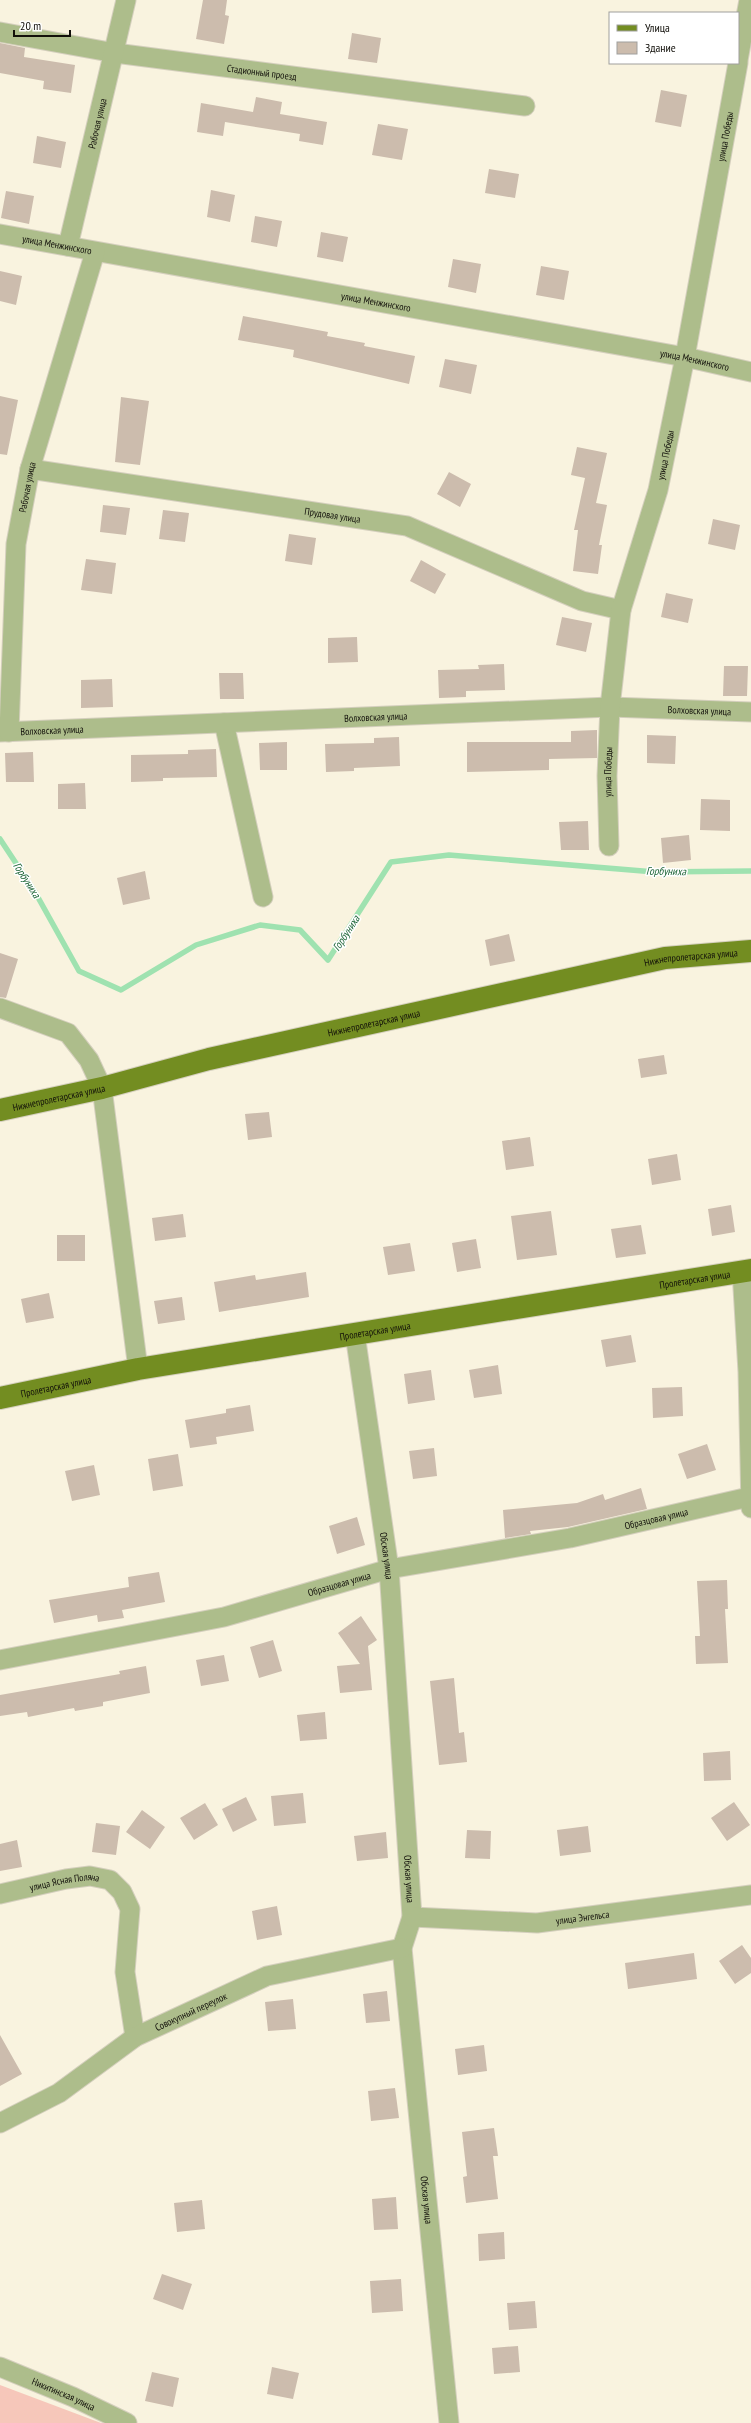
<svg xmlns="http://www.w3.org/2000/svg" width="751" height="2423" font-family="'PT Sans Narrow',sans-serif">
<rect width="100%" height="100%" fill="#f9f3df"/>
<path fill="#f6c7ba" d="M 0,2385 L 101,2423 L 0,2423 Z"/>
<g fill="none" stroke-linecap="round" stroke-linejoin="round">
<path stroke="#9fe2b0" stroke-width="5.5" d="M 0,839 L 35,892 L 79,971 L 121,990 L 196,945 L 260,925 L 300,930 L 328,960 L 391,862 L 449,855 L 655,872 L 751,871"/>
</g>
<path fill="#ccbcad" d="M 203,0 L 227,0 L 225,15 L 229,16 L 224,44 L 196,39 Z
M 352,33 L 381,38 L 377,63 L 348,59 Z
M 0,43 L 25,48 L 24,57 L 75,65 L 71,93 L 43,89 L 44,81 L 0,73 Z
M 661,90 L 687,95 L 681,127 L 655,122 Z
M 256,97 L 282,102 L 280,114 L 327,122 L 323,145 L 299,141 L 300,134 L 225,122 L 223,136 L 197,132 L 201,103 L 253,112 Z
M 378,124 L 408,129 L 402,160 L 372,155 Z
M 37,136 L 66,142 L 61,168 L 33,163 Z
M 489,169 L 519,174 L 515,198 L 485,193 Z
M 211,190 L 235,195 L 230,222 L 207,217 Z
M 6,191 L 34,196 L 29,224 L 1,218 Z
M 255,216 L 282,221 L 277,247 L 251,242 Z
M 321,232 L 348,237 L 343,262 L 317,257 Z
M 453,259 L 481,264 L 476,293 L 448,287 Z
M 541,266 L 569,271 L 564,300 L 536,295 Z
M 0,271 L 22,276 L 16,305 L 0,301 Z
M 243,316 L 328,332 L 327,336 L 365,343 L 364,346 L 415,356 L 409,384 L 293,357 L 294,350 L 238,340 Z
M 445,359 L 477,365 L 471,394 L 439,387 Z
M 0,396 L 18,400 L 7,455 L 0,454 Z
M 121,397 L 149,401 L 140,465 L 115,462 Z
M 577,447 L 607,453 L 596,503 L 607,505 L 599,545 L 602,545 L 598,574 L 573,571 L 578,530 L 574,530 L 585,478 L 571,475 Z
M 449,472 L 471,484 L 460,507 L 437,494 Z
M 103,505 L 130,508 L 126,535 L 100,532 Z
M 163,510 L 189,513 L 185,542 L 159,539 Z
M 713,519 L 740,525 L 735,550 L 708,544 Z
M 289,534 L 316,538 L 312,565 L 285,561 Z
M 86,559 L 116,563 L 112,594 L 81,590 Z
M 421,560 L 446,574 L 435,594 L 410,581 Z
M 666,593 L 693,599 L 688,623 L 661,617 Z
M 562,617 L 592,623 L 586,652 L 556,645 Z
M 357,637 L 358,662 L 328,663 L 328,638 Z
M 504,664 L 505,690 L 466,691 L 466,697 L 439,698 L 438,670 L 479,669 L 478,665 Z
M 724,666 L 748,666 L 747,696 L 723,696 Z
M 219,673 L 243,673 L 244,699 L 220,699 Z
M 112,679 L 113,707 L 81,708 L 81,680 Z
M 597,730 L 597,758 L 549,759 L 549,770 L 467,772 L 467,742 L 571,742 L 571,731 Z
M 647,735 L 676,736 L 675,764 L 647,763 Z
M 399,737 L 400,766 L 354,768 L 354,771 L 326,772 L 325,744 L 374,743 L 374,738 Z
M 287,742 L 287,770 L 260,770 L 259,743 Z
M 216,749 L 217,777 L 163,778 L 163,781 L 131,782 L 131,755 L 188,754 L 188,750 Z
M 33,752 L 34,782 L 6,782 L 5,753 Z
M 85,783 L 86,809 L 58,809 L 58,784 Z
M 701,799 L 730,800 L 730,831 L 700,830 Z
M 588,821 L 589,850 L 561,850 L 559,822 Z
M 689,835 L 691,860 L 663,863 L 661,838 Z
M 145,871 L 150,899 L 123,905 L 117,878 Z
M 509,934 L 515,961 L 490,966 L 485,940 Z
M 0,953 L 18,959 L 6,998 L 0,997 Z
M 664,1055 L 667,1074 L 641,1078 L 638,1059 Z
M 269,1112 L 272,1137 L 248,1140 L 245,1114 Z
M 530,1137 L 534,1166 L 506,1170 L 502,1141 Z
M 677,1154 L 681,1180 L 652,1185 L 648,1159 Z
M 731,1205 L 735,1232 L 712,1236 L 708,1209 Z
M 551,1211 L 557,1255 L 517,1260 L 511,1216 Z
M 183,1214 L 186,1237 L 155,1241 L 152,1218 Z
M 641,1225 L 646,1254 L 616,1258 L 611,1229 Z
M 57,1235 L 85,1235 L 85,1261 L 57,1261 Z
M 476,1239 L 481,1268 L 457,1272 L 452,1243 Z
M 410,1243 L 415,1271 L 388,1275 L 383,1247 Z
M 306,1272 L 309,1297 L 219,1312 L 214,1282 L 255,1275 L 256,1280 Z
M 49,1293 L 54,1318 L 26,1323 L 21,1299 Z
M 182,1297 L 185,1320 L 158,1324 L 154,1301 Z
M 631,1335 L 636,1362 L 606,1367 L 601,1340 Z
M 498,1365 L 502,1394 L 474,1398 L 469,1370 Z
M 431,1370 L 435,1400 L 408,1404 L 404,1374 Z
M 682,1387 L 683,1416 L 653,1418 L 652,1388 Z
M 250,1405 L 254,1431 L 216,1437 L 217,1444 L 190,1448 L 185,1420 L 226,1413 L 226,1409 Z
M 707,1444 L 716,1470 L 687,1479 L 678,1454 Z
M 434,1448 L 437,1476 L 413,1479 L 409,1451 Z
M 178,1454 L 183,1486 L 153,1491 L 148,1459 Z
M 94,1465 L 100,1495 L 72,1501 L 65,1471 Z
M 641,1488 L 647,1509 L 568,1527 L 530,1531 L 531,1534 L 505,1538 L 503,1510 L 577,1503 L 603,1494 L 605,1500 Z
M 357,1517 L 365,1545 L 337,1554 L 329,1526 Z
M 159,1572 L 165,1602 L 122,1610 L 124,1618 L 98,1622 L 97,1615 L 54,1623 L 49,1600 L 129,1587 L 128,1577 Z
M 727,1580 L 728,1609 L 725,1609 L 728,1663 L 696,1664 L 695,1636 L 700,1636 L 697,1581 Z
M 361,1616 L 377,1640 L 368,1646 L 372,1690 L 340,1693 L 337,1666 L 360,1664 L 338,1633 Z
M 273,1640 L 282,1671 L 259,1678 L 250,1647 Z
M 224,1655 L 229,1681 L 201,1686 L 196,1660 Z
M 146,1666 L 150,1693 L 103,1702 L 103,1706 L 75,1711 L 74,1708 L 28,1717 L 27,1712 L 0,1716 L 0,1695 L 120,1674 L 119,1671 Z
M 454,1678 L 459,1733 L 464,1732 L 467,1762 L 439,1765 L 430,1681 Z
M 325,1712 L 327,1739 L 300,1741 L 297,1715 Z
M 730,1751 L 731,1780 L 704,1781 L 703,1753 Z
M 303,1793 L 306,1823 L 274,1826 L 271,1796 Z
M 246,1797 L 257,1820 L 233,1832 L 222,1809 Z
M 734,1802 L 750,1825 L 727,1841 L 711,1818 Z
M 205,1803 L 218,1825 L 194,1840 L 180,1818 Z
M 142,1810 L 165,1827 L 150,1849 L 126,1832 Z
M 96,1823 L 120,1826 L 116,1855 L 92,1852 Z
M 588,1826 L 591,1852 L 560,1856 L 557,1830 Z
M 467,1830 L 491,1831 L 490,1859 L 465,1858 Z
M 386,1832 L 388,1858 L 357,1861 L 354,1836 Z
M 17,1840 L 22,1867 L 0,1871 L 0,1844 Z
M 277,1906 L 282,1935 L 257,1940 L 252,1911 Z
M 742,1945 L 751,1958 L 751,1973 L 735,1984 L 719,1961 Z
M 694,1953 L 697,1979 L 628,1989 L 625,1963 Z
M 387,1991 L 390,2021 L 366,2023 L 363,1994 Z
M 293,1999 L 296,2029 L 268,2031 L 265,2002 Z
M 0,2035 L 22,2074 L 0,2086 Z
M 484,2045 L 487,2071 L 458,2075 L 455,2049 Z
M 395,2088 L 399,2118 L 371,2121 L 368,2091 Z
M 494,2128 L 498,2156 L 493,2156 L 498,2199 L 466,2203 L 463,2177 L 467,2176 L 462,2132 Z
M 396,2197 L 398,2229 L 374,2230 L 372,2199 Z
M 202,2200 L 205,2229 L 177,2232 L 174,2203 Z
M 504,2232 L 505,2259 L 479,2261 L 478,2234 Z
M 162,2274 L 192,2284 L 183,2310 L 153,2299 Z
M 401,2279 L 403,2311 L 372,2313 L 370,2281 Z
M 535,2301 L 537,2328 L 509,2330 L 507,2303 Z
M 518,2346 L 520,2372 L 494,2374 L 492,2348 Z
M 272,2367 L 299,2373 L 293,2399 L 267,2394 Z
M 152,2372 L 179,2378 L 173,2407 L 145,2401 Z"/>
<g fill="none" stroke-linecap="round" stroke-linejoin="round">
<g stroke="#d4cfbd" stroke-width="21">
<g id="minor">
<path id="s1" d="M 0,32 L 115,53 L 525,106"/>
<path d="M 738,60 L 749,0"/>
<path id="s2" d="M 0,234 L 685,357 L 751,372"/>
<path id="s3" d="M 68,246 L 126,0"/>
<path id="s4" d="M 30,469 L 407,526 L 582,601 L 621,610"/>
<path d="M 224,723 L 263,897"/>
<path id="s5" d="M 0,732 L 610,707 L 751,712"/>
<path id="s6" d="M 9,732 L 16,544 L 30,469 L 95,252"/>
<path id="s7" d="M 609,846 L 607,776 L 610,707 L 621,610 L 658,490 L 685,357 L 738,63"/>
<path d="M 0,1008 L 68,1033 L 89,1060 L 102,1088 L 138,1369"/>
<path d="M 742,1271 L 748,1372 L 751,1508"/>
<path id="s8" d="M 355,1334 L 389,1569 L 412,1917 L 402,1948 L 449,2423"/>
<path id="s9" d="M 0,1660 L 224,1617 L 389,1569 L 570,1538 L 749,1497"/>
<path id="s10" d="M 0,1894 L 66,1879 L 90,1876 L 110,1880 L 122,1892 L 130,1909 L 125,1972 L 135,2037"/>
<path id="s11" d="M 412,1917 L 537,1923 L 751,1895"/>
<path id="s12" d="M 0,2123 L 59,2093 L 135,2037 L 267,1976 L 402,1948"/>
<path id="s13" d="M 0,2367 L 73,2397 L 127,2423"/>
</g>
</g>
<g stroke="#d4cfbd" stroke-width="24">
<g id="major">
<path id="s14" d="M 0,1110 L 102,1088 L 209,1059 L 665,958 L 751,951"/>
<path id="s15" d="M 0,1398 L 138,1369 L 751,1270"/>
</g>
</g>
<use href="#minor" stroke="#adbd8b" stroke-width="19"/>
<use href="#major" stroke="#738d21" stroke-width="22"/>
</g>
<g text-anchor="middle" stroke-width="3" stroke-linejoin="round" paint-order="stroke">
<g font-size="10" fill="#12100a" stroke="#fff">
<text dy="4" stroke="none"><textPath href="#s1" startOffset="265">Стадионный проезд</textPath></text>
<text dy="4" stroke="none"><textPath href="#s3" startOffset="126">Рабочая улица</textPath></text>
<text dy="4" stroke="none"><textPath href="#s7" startOffset="722">улица Победы</textPath></text>
<text dy="4" stroke="none"><textPath href="#s2" startOffset="58">улица Менжинского</textPath></text>
<text dy="4" stroke="none"><textPath href="#s2" startOffset="382">улица Менжинского</textPath></text>
<text dy="4" stroke="none"><textPath href="#s2" startOffset="706">улица Менжинского</textPath></text>
<text dy="4" stroke="none"><textPath href="#s7" startOffset="398">улица Победы</textPath></text>
<text dy="4" stroke="none"><textPath href="#s6" startOffset="246">Рабочая улица</textPath></text>
<text dy="4" stroke="none"><textPath href="#s4" startOffset="306">Прудовая улица</textPath></text>
<text dy="4" stroke="none"><textPath href="#s5" startOffset="700">Волховская улица</textPath></text>
<text dy="4" stroke="none"><textPath href="#s5" startOffset="376">Волховская улица</textPath></text>
<text dy="4" stroke="none"><textPath href="#s5" startOffset="52">Волховская улица</textPath></text>
<text dy="4" stroke="none"><textPath href="#s7" startOffset="74">улица Победы</textPath></text>
<text dy="4" stroke="none"><textPath href="#s14" startOffset="708">Нижнепролетарская улица</textPath></text>
<text dy="4" stroke="none"><textPath href="#s14" startOffset="384">Нижнепролетарская улица</textPath></text>
<text dy="4" stroke="none"><textPath href="#s14" startOffset="60">Нижнепролетарская улица</textPath></text>
<text dy="4" stroke="none"><textPath href="#s15" startOffset="705">Пролетарская улица</textPath></text>
<text dy="4" stroke="none"><textPath href="#s15" startOffset="381">Пролетарская улица</textPath></text>
<text dy="4" stroke="none"><textPath href="#s15" startOffset="57">Пролетарская улица</textPath></text>
<text dy="4" stroke="none"><textPath href="#s9" startOffset="672">Образцовая улица</textPath></text>
<text dy="4" stroke="none"><textPath href="#s8" startOffset="224">Обская улица</textPath></text>
<text dy="4" stroke="none"><textPath href="#s9" startOffset="348">Образцовая улица</textPath></text>
<text dy="4" stroke="none"><textPath href="#s8" startOffset="548">Обская улица</textPath></text>
<text dy="4" stroke="none"><textPath href="#s10" startOffset="66">улица Ясная Поляна</textPath></text>
<text dy="4" stroke="none"><textPath href="#s11" startOffset="171">улица Энгельса</textPath></text>
<text dy="4" stroke="none"><textPath href="#s12" startOffset="222">Совокупный переулок</textPath></text>
<text dy="4" stroke="none"><textPath href="#s8" startOffset="872">Обская улица</textPath></text>
<text dy="4" stroke="none"><textPath href="#s13" startOffset="69">Никитинская улица</textPath></text>
</g>
<g font-size="11" font-style="italic" fill="#1b6436" stroke="#fff">
<text transform="translate(666 871) rotate(1)" y="4">Горбуниха</text>
<text transform="translate(27 880) rotate(57)" y="4">Горбуниха</text>
<text transform="translate(346 933) rotate(-57)" y="4">Горбуниха</text>
</g>
</g>
<rect x="609" y="12" width="130" height="52" fill="#ffffff" stroke="#a09f9d"/>
<rect x="617" y="25" width="20" height="6" fill="#738d21" stroke="#a09f9d"/>
<text x="645" y="32" font-size="12" fill="#12100a">Улица</text>
<rect x="617" y="42" width="20" height="12" fill="#ccbcad" stroke="#a09f9d"/>
<text x="645" y="52" font-size="12" fill="#12100a">Здание</text>
<path d="M14 30v6h56v-6" fill="none" stroke="#12100a" stroke-width="2"/>
<text x="20" y="30" font-size="12" fill="#12100a" stroke="#ffffff" stroke-width="3" paint-order="stroke">20 m</text>
</svg>
